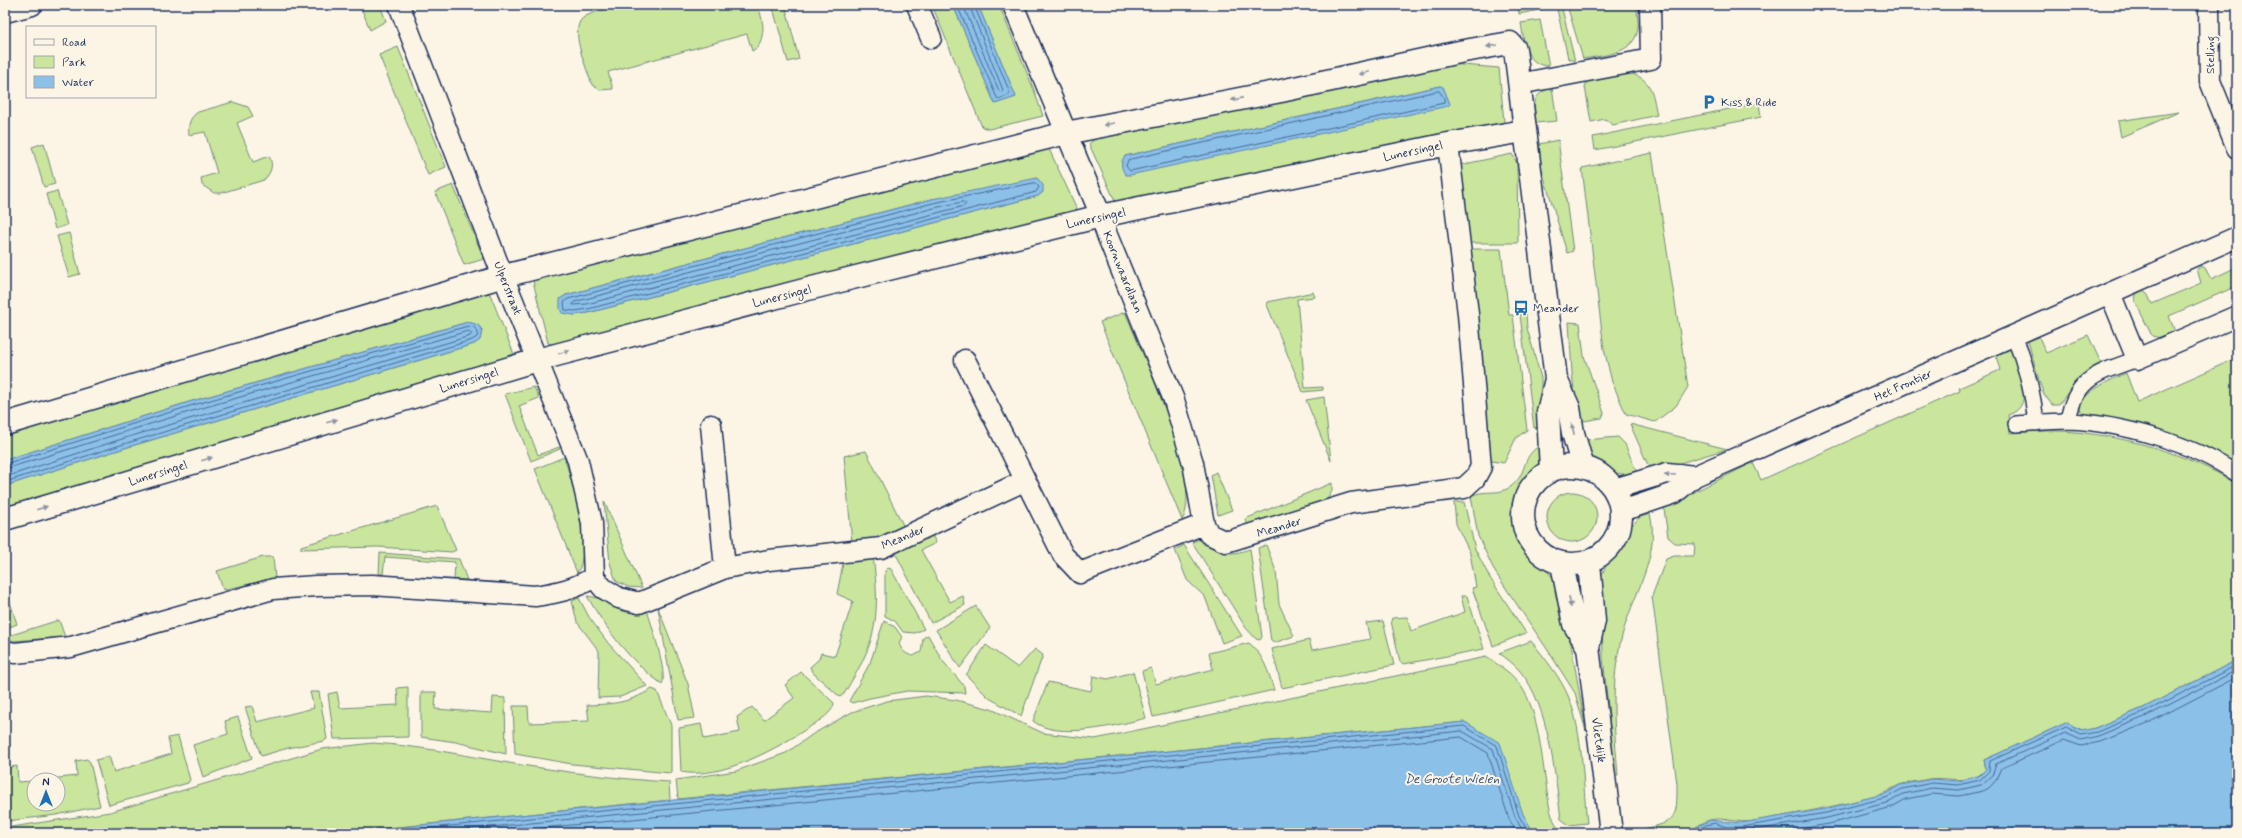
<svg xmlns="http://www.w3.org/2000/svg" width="2242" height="838" font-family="Mynerve,sans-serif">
<rect width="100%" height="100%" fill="#fcf5e5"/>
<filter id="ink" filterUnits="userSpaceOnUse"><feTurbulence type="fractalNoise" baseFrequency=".025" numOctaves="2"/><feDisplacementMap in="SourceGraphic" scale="8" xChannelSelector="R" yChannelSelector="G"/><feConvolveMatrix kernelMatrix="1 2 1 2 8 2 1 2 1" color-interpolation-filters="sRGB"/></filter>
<g filter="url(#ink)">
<path fill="#cae59c" stroke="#728a7d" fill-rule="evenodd" d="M 360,5 L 380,5 L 386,21 L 370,30 Z
M 626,5 L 758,5 C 763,23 766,30 758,47 L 752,51 L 747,34 L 608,72 L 613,89 L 600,90 L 592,85 C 587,68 566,25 586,16 C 598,10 613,8 626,5 Z
M 772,5 L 785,5 L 799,59 L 788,62 Z
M 932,5 L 953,5 L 995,104 L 1016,97 L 978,5 L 999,5 L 1034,90 L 1043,116 L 989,129 L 982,127 Z
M 1518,5 L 1542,5 L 1544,9 L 1519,14 Z
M 1556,5 L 1561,5 L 1575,61 L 1568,58 Z
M 1567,5 L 1637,5 C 1636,11 1639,20 1638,28 C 1635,55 1603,55 1583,59 Z
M 1540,20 L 1549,66 C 1526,66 1524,42 1521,23 Z
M 398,47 L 446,167 L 428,175 L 379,55 Z
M 1438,63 L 1499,68 L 1504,122 L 1499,125 L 1116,203 L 1089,144 L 1097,137 ZM 1440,86 L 1443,87 L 1450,104 L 1122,167 L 1122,162 L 1125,156 Z
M 1624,72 C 1652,77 1652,91 1657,115 L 1613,125 L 1605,119 L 1591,122 L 1585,87 L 1587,80 Z
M 1552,87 L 1557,121 L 1536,123 C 1534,103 1531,95 1552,87 Z
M 233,102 L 248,107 L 253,116 L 237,123 L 253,162 L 269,156 C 274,165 271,173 264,180 L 221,193 L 214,193 L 202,185 L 201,178 L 217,173 L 205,132 L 189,135 C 188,125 189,118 198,112 Z
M 1759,103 L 1761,117 L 1595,150 L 1593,137 Z
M 2179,112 L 2121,137 L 2118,121 Z
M 1558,140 L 1573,251 L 1567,253 L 1541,167 L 1539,144 Z
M 44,143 L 55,184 L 44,187 L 32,147 Z
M 1049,149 L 1077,209 L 1068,217 L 558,346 L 548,343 L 533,281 L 577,267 ZM 1043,192 L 1038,196 L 588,313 L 573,315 L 560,299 L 566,295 L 932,199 Z
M 1652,153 L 1688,387 L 1676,406 L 1655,422 L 1626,414 L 1612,382 L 1604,349 L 1582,168 Z
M 1512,154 L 1517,163 L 1518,243 L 1469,243 L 1460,165 Z
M 453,185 L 484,259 L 464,265 L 435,192 Z
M 57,191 L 67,225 L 55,229 L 46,194 Z
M 69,233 L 80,274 L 69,277 L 57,236 Z
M 1469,249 L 1501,249 L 1509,315 L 1513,315 L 1527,430 L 1516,438 L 1504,463 L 1491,461 Z
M 2201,266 L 2205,268 L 2211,279 L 2237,267 L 2237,286 L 2169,316 L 2174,329 L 2173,332 L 2161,338 L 2152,336 L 2135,301 L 2136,294 L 2143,290 L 2147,293 L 2152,304 L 2201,283 L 2197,269 Z
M 482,291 L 490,294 L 515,357 L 5,513 L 5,486 L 128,447 L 474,344 L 480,340 L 482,330 L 478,325 L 468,322 L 189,402 L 5,460 L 5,435 L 120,398 Z
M 1313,292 L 1315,297 L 1297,299 L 1305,388 L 1323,387 L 1323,390 L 1303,392 L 1267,305 L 1268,302 Z
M 1125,312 C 1141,351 1205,485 1182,520 L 1100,322 Z
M 1526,313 L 1527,328 L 1541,378 L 1541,426 L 1534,428 L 1520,315 Z
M 1569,322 L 1580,323 L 1584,356 L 1604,413 L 1602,418 L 1578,422 L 1572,373 Z
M 2088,335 L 2101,363 C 2081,372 2071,388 2059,405 L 2052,405 L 2044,394 L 2040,384 L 2028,341 L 2039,337 L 2046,353 Z
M 2011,348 C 2017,367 2038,406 2008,415 L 2010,433 C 2027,432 2044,430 2061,431 C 2120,434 2187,453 2237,484 L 2237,660 L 2143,708 L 2095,728 L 2082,731 L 2073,727 L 2068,722 L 1984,760 L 1986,769 C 1970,787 1949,776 1929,779 C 1920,781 1908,782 1899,785 C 1891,789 1886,793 1877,796 C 1837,806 1796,814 1755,821 C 1729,825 1718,810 1695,828 L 1695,832 L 1691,833 L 1643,833 L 1643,829 C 1677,822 1677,818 1677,784 L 1652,596 L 1666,559 L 1674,556 L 1694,556 L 1695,544 L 1675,543 L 1668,537 L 1664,509 L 1670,504 L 1748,465 L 1753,463 L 1761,480 L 1960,391 L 1959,388 L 2000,370 L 1996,356 Z
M 2237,358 L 2237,464 L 2207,447 L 2167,432 L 2082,413 C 2070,397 2115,378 2126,373 L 2137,402 Z
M 534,387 L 539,398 L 519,406 L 538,455 L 559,447 L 560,449 L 531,461 L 505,394 Z
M 1324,397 L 1331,461 L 1306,400 Z
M 1630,424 L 1727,449 L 1660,469 L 1652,468 L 1647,463 Z
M 1618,437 L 1625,444 L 1637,473 C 1613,478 1589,466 1585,440 Z
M 1541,445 C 1541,472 1533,469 1522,488 C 1511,507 1515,536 1527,553 C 1534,562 1544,568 1552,576 C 1556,581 1559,587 1562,592 L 1586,731 L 1575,693 L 1547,649 L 1495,572 L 1478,536 L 1471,496 C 1486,488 1500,498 1515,483 C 1527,471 1522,455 1541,445 Z
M 866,451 L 905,529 L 875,540 L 852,543 L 844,456 Z
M 564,457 C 572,482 593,551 577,573 L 535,469 Z
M 1216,472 L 1232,510 L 1218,515 L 1211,475 Z
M 1332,483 L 1332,491 L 1326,502 L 1249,527 L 1245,519 Z
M1547 517a25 25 0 1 1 50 0a25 25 0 1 1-50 0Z
M 604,501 L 642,588 L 628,587 L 616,581 L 610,563 Z
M 1454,502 L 1464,502 L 1475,549 L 1490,578 L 1526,633 L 1493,646 L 1472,588 L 1476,587 L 1470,553 L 1456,524 Z
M 437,506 L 456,550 L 452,552 L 378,547 L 301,549 L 301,546 Z
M 1650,514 C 1661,556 1632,596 1622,636 C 1610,682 1614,728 1618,775 L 1615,775 L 1603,657 L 1601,576 L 1609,560 L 1621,545 L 1630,527 L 1640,517 Z
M 931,533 L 936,543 L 921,550 L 950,602 L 963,596 L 965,605 L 931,623 L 894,550 Z
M 1200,539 C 1210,540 1214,548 1222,551 C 1232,555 1240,552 1250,549 L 1262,637 L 1260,640 L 1256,639 L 1246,628 L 1192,542 Z
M 1184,545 L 1240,633 L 1242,636 L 1222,643 L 1205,597 L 1187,580 L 1175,550 Z
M 1266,545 L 1276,571 L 1279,604 L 1294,636 L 1274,643 L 1271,641 L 1258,548 Z
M 380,553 L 459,559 L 467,580 L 454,580 L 455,562 L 385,557 L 383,574 L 379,574 Z
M 873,556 C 877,587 880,620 867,651 C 861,666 852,680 844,694 L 840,697 L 812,672 L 810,667 L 819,659 L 821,653 L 835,656 L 853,601 L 837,594 L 844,558 Z
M 263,557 L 273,557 L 275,578 L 223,590 L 217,571 Z
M 888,568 L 891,569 L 924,629 L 915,633 L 903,632 L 895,621 L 885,616 L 885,571 Z
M 5,586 L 17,624 L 5,629 Z
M 587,596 C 612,598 617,620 647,610 C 651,623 668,675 662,684 C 630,662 606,629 587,596 Z
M 1461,596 L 1467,596 L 1484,649 L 1404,664 L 1400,662 L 1391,621 L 1392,618 L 1407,617 L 1411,631 L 1465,612 Z
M 579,598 L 589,617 L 608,643 L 647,686 L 620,697 L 598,698 L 599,651 L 577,622 L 572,601 Z
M 976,606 L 990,628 L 960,668 L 936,630 Z
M 658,608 L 688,684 L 695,718 L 678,720 Z
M 59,620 L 65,637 L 13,641 L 8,636 Z
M 884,621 L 895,627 L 902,637 L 899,643 C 901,650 905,654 913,656 L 921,652 L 923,638 L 928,635 L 942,660 L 964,686 L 965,693 L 907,691 L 870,698 L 852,703 L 849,701 L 870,663 Z
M 1383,621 L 1394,665 L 1282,688 L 1272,649 L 1309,640 L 1312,650 L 1370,639 L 1366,623 Z
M 1531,641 C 1545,658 1561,678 1569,698 C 1583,732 1583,786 1587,823 L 1569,825 L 1561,819 C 1555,775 1549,705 1520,671 C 1514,664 1506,658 1499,653 Z
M 1249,643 C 1263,654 1269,673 1274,690 L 1153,717 L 1142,671 L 1151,668 L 1156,684 L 1213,669 L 1209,653 Z
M 986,645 L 1018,668 L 1035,649 L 1043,655 L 1021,716 L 989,698 L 966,675 Z
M 1486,657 C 1497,664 1509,671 1517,681 C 1538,705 1541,753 1546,784 C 1549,805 1549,815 1561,833 L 1534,833 L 1465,722 L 678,799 L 676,780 L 736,771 L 786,753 L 813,734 L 852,712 L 887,701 L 926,696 L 956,700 L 991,709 L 1043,733 L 1095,739 Z
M 801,672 L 834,703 C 834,712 819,721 811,726 C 778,748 722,780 681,772 L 679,728 L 701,724 L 704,739 L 740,732 L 737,717 L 752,707 L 764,720 L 794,698 L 785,685 Z
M 1133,672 L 1146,718 C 1119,725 1057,741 1033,721 L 1048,682 L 1091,691 L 1093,676 L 1108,679 Z
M 408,687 L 408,737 L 334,739 L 328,694 L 337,692 L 340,708 L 398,705 L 397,688 Z
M 652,689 L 657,691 L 671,725 L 671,773 L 572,764 L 515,754 L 513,706 L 528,706 L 529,723 L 589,721 L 587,705 C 615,704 628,703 652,689 Z
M 310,692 L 319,692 L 327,739 L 324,741 L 288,748 L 261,756 L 245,707 L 252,706 L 257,722 L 314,708 Z
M 421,692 L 436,692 L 435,709 L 492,713 L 493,697 L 505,698 L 506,754 L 456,742 L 421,737 Z
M 238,717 L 252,758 L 203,777 L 193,745 L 228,734 L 225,721 Z
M 178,736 L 190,780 L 188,783 L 109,805 L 96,760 L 109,756 L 114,772 L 171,754 L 168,738 Z
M 373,743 C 421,746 467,756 515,764 C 566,772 617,779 669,782 L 670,800 L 339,833 L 5,833 L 5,828 L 110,812 L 322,749 Z
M 87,759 L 90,762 L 100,806 L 56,815 L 7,821 L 5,768 L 17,766 L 18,782 L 34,781 L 34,804 L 58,804 L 58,780 L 41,780 L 77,776 L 76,761 Z"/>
<path fill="#8bc0e9" stroke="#5e86b1" d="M 953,5 L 978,5 L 1016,97 L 995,104 Z
M 1440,86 L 1443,87 L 1450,104 L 1448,106 L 1130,175 L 1126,175 C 1121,170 1120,161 1125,156 Z
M 1037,178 L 1043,185 L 1043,192 L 1038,196 L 588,313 L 574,315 L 562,313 L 560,309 L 560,299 L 566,295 L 932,199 Z
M 468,322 L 478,325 L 482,330 L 480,340 L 474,344 L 128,447 L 5,486 L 5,460 L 189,402 Z
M 2237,660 L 2237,833 L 1691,833 L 1695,832 L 1695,828 L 1710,820 L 1741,823 L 1825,809 L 1887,793 L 1900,785 L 1932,779 L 1958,781 L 1979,776 L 1986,769 L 1984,760 L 2068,722 L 2073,727 L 2082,731 L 2095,728 L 2143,708 Z
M 1465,722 L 1500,743 L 1523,814 L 1534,833 L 339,833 Z"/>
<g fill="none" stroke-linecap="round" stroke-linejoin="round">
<path stroke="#486996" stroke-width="1" d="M 957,5 L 997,98 L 999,99 L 1009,95 L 1010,93 L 974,5
M 963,5 L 999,91 L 1002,92 L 1003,90 L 969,5
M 1439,91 L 1444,98 L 1444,103 L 1130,171 L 1126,166 L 1128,160 Z
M 1035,183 L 1039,187 L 1036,192 L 588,309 L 574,311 L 565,310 L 564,302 L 568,299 L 933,203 Z
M 964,202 L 966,204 L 964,206 L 587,304 L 573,305 L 574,302 L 934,208 Z
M 5,464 L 190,406 L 468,326 L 474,327 L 478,332 L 477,337 L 472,340 L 127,443 L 5,482
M 5,469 L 192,411 L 468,331 L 472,333 L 470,336 L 125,438 L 5,477
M 379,833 L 1464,726 L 1497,746 L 1519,816 L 1529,833
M 430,833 L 1462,731 L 1493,749 L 1515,817 L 1524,833
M 491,833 L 1461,737 L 1488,753 L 1509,819 L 1517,833
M 1699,833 L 1700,829 L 1706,825 L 1715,823 L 1726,827 L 1741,827 L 1826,813 L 1888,797 L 1902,789 L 1932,783 L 1958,785 L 1980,780 L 1989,771 L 1990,761 L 2066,727 L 2081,735 L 2097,732 L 2145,712 L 2237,665
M 1704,833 L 1715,829 L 1725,832 L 1742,832 L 1827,818 L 1890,802 L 1903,794 L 1932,788 L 1959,790 L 1981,785 L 1993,774 L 1996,764 L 2065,733 L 2081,740 L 2098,736 L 2147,716 L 2237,670
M 1774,833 L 1829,824 L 1892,807 L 1906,799 L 1932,794 L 1959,796 L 1983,791 L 1989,788 L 1997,779 L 2002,768 L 2064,740 L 2081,746 L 2100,742 L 2150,722 L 2237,677"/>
<g stroke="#1b2f5e" stroke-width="18">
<path id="pedestrian" d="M 2014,336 C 2026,364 2033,392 2036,423
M 2068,421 C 2075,377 2099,373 2137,359
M 2016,424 C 2033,423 2051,421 2068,421 C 2121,423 2194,444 2237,474"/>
</g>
<g stroke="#1b2f5e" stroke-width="23">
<path id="minor" d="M 399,5 L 497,261 L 578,461 L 592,523 L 594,577
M 917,5 L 931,38
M 1013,5 L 1101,216 L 1107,235 L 1174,400 L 1193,463 L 1204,524
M 2209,5 L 2210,81 L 2237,148
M 5,12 L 32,5
M 1519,84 L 1651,59 L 1650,5
M 2110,293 L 2137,359 L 2237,316
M 965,360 L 1063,555 L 1080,573 L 1204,524 L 1209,534 L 1226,542 L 1351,503 L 1464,488 L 1475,478 L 1481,467 L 1468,314 L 1448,144
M 711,425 L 725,568
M 1614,489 L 1667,473 L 1695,476
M 1622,511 L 1675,493 L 1695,476 L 2237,237
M 594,577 L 603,588 L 619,598 L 639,603 L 725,568 L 769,560 L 881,548 L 1024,481
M 5,651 L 15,653 L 71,647 L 273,589 L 316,586 L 372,585 L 535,596 C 557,593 575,589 594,577"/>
</g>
<g stroke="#1b2f5e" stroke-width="25">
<path id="tertiary" d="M 5,424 L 504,276 L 1066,133 L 1281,91 L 1464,51 L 1510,43 L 1515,49 L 1556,379 L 1569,408 L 1573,433 L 1583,467
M1523 515a49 49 0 1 1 98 0a49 49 0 1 1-98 0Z
M 1551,470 L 1548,412 L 1556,379
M 5,519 L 537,360 L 808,289 L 1101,216 L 1448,144 L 1524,131
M 1589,562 L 1594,621 L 1588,647 L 1611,833
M 1562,564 L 1574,624 L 1588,647"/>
</g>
<use href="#pedestrian" stroke="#fcf5e5" stroke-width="15"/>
<use href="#minor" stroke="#fcf5e5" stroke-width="20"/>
<use href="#tertiary" stroke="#fcf5e5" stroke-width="22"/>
</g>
<defs><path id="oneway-solid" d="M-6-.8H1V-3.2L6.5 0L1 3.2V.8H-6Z"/></defs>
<g fill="#8c92a2">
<use href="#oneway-solid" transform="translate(1492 46) rotate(171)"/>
<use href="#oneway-solid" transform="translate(1364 73) rotate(168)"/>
<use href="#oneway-solid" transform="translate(1237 99) rotate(169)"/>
<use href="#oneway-solid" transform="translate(1109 124) rotate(169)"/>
<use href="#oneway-solid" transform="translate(564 352) rotate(-16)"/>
<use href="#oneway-solid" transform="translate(332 421) rotate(-17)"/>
<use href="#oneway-solid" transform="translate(1573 429) rotate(-101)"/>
<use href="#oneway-solid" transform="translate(207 459) rotate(-17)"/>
<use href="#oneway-solid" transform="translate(1670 475) rotate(178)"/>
<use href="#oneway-solid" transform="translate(42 508) rotate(-17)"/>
<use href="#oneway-solid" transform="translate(1570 602) rotate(80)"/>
</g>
</g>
<defs>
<g id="parking-bare" transform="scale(1.2)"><path d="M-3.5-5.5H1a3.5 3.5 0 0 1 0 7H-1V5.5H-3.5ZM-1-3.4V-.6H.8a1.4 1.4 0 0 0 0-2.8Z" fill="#1f6fb2" stroke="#fcf5e5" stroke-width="2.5" paint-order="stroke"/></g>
<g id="bus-bare" transform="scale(1.2)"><path d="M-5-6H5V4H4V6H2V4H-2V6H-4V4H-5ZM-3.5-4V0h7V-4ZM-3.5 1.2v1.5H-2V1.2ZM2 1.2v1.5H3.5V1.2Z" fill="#1f6fb2" stroke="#fcf5e5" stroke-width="2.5" paint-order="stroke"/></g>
</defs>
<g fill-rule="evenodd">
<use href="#parking-bare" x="1709" y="102"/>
<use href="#bus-bare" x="1521" y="308"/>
</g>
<g text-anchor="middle" stroke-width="4" stroke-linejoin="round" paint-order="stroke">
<g font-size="12" fill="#1b2f5e" stroke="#fcf5e5">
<text transform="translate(2210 55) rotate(-90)" y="4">Stelling</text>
<text transform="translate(1413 151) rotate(-12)" y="4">Lunersingel</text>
<text transform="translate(1096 218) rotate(-12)" y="4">Lunersingel</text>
<text transform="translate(1123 272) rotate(68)" y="4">Koornwaardlaan</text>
<text transform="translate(508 288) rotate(68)" y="4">Ulperstraat</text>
<text transform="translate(782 296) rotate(-14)" y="4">Lunersingel</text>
<text transform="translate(469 380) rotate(-17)" y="4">Lunersingel</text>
<text transform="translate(1903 385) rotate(-24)" y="4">Het Frontier</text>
<text transform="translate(158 473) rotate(-17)" y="4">Lunersingel</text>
<text transform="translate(1279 527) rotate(-17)" y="4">Meander</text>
<text transform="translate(903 537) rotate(-23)" y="4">Meander</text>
<text transform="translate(1599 740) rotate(82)" y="4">Vlietdijk</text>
</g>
<g font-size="12" fill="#1b2f5e" stroke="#fcf5e5" text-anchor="start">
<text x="1721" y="106">Kiss &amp; Ride</text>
<text x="1533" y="312">Meander</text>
</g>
<g font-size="13" font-style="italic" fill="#375381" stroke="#fcf5e5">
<text x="1452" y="783">De Groote Wielen</text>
</g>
</g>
<rect width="2242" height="838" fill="none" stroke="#fcf5e5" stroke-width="20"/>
<rect x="10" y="10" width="2222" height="818" fill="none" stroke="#1b2f5e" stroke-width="1.5" filter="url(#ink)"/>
<rect x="26" y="26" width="130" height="72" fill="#fcf5e5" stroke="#a2a6af"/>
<rect x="34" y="39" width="20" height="6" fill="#fcf5e5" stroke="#a2a6af"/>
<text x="62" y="46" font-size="12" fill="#1b2f5e">Road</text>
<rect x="34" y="56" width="20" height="12" fill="#cae59c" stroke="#a2a6af"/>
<text x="62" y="66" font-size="12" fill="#1b2f5e">Park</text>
<rect x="34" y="76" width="20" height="12" fill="#8bc0e9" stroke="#a2a6af"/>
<text x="62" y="86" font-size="12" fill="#1b2f5e">Water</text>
<g transform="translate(46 792)"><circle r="19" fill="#fcf5e5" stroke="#a2a6af"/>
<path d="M0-3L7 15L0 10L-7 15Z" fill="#1f6fb2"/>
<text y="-6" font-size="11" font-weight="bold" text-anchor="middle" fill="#1b2f5e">N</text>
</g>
</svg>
